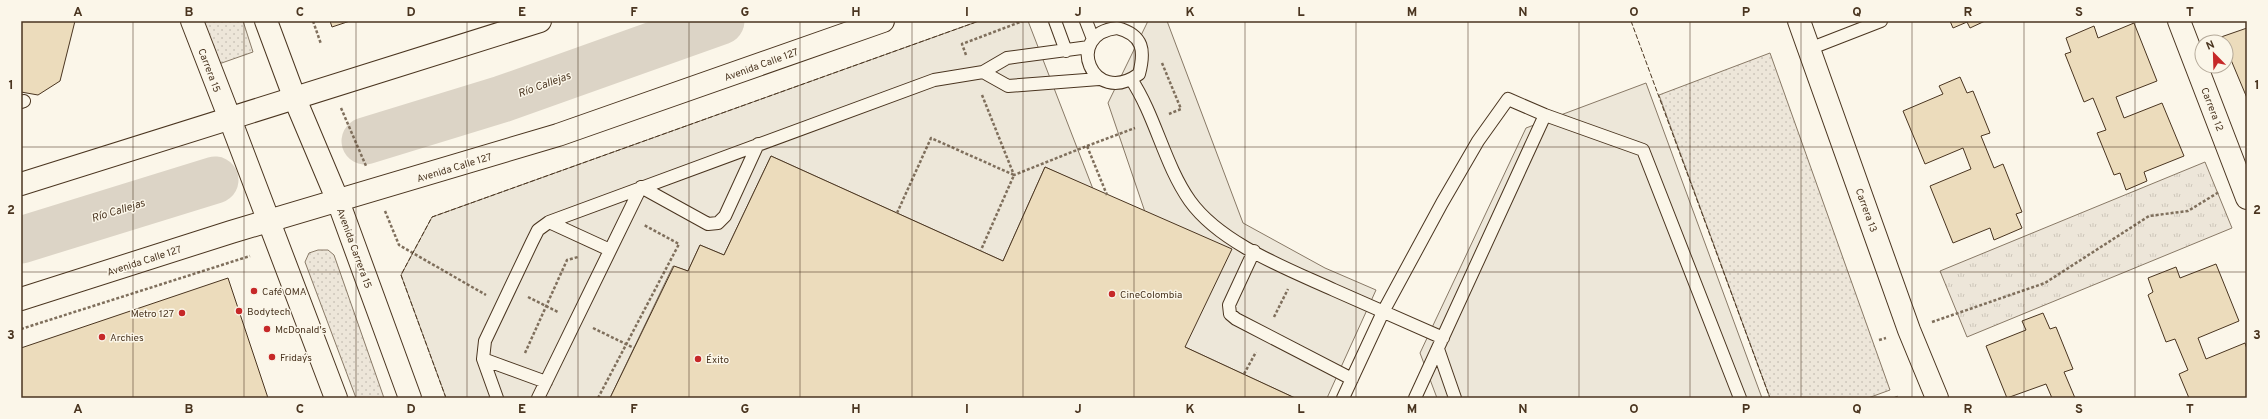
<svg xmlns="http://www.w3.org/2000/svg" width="2268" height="419" font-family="Overpass,sans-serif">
<defs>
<pattern id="grass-dots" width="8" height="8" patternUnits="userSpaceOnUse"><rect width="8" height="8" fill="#ede6d9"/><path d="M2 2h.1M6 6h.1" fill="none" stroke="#cdc6ba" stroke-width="1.8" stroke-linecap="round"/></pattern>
<pattern id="park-tufts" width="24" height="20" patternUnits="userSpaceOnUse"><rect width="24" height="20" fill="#ede6d9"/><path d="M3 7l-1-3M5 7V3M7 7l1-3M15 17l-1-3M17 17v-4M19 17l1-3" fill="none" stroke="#cdc6ba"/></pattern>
</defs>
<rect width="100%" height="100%" fill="#fbf6e9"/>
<path fill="url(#grass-dots)" stroke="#887966" d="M 201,21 L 243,21 L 253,52 L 216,65 Z
M 1770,53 L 1890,390 L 1868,398 L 1770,398 L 1659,95 Z
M 318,250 L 328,250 L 334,255 L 384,398 L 356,398 L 305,262 L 309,253 Z"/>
<path fill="url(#park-tufts)" stroke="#887966" d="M 2205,162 L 2232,228 L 1967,337 L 1940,271 Z"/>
<path fill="#ede7d9" stroke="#887966" d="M 979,21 L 1028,21 L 1093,189 L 1045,167 L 1003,261 L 771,156 L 724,255 L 700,245 L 688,271 L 673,266 L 610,398 L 446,398 L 401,275 L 432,217 Z
M 1148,21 L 1167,21 L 1243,223 L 1325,268 L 1376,290 L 1327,398 L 1295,398 L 1185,347 L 1145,212 L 1108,103 Z
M 1646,83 L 1762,398 L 1437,398 L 1420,353 L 1526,128 Z"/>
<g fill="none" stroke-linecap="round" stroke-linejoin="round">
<path stroke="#dcd4c6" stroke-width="47" d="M 365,141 L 502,99 L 721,21
M 21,240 L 215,180"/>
</g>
<path fill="#ecdcbc" stroke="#4a3520" d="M 21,21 L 75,21 L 60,81 L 38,95 L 21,92 Z
M 330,21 L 350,21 L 332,27 Z
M 1950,21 L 1985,21 L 1970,28 L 1967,22 L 1953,28 Z
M 2134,23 L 2157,81 L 2116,97 L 2124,118 L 2162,103 L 2184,156 L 2144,172 L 2147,181 L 2126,190 L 2120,173 L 2114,175 L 2097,133 L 2106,130 L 2093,98 L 2084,102 L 2065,54 L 2071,52 L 2066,38 L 2094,26 L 2098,38 Z
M 2247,28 L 2247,98 L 2226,48 L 2226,42 L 2223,42 L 2221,37 Z
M 1960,77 L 1967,93 L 1973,91 L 1990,133 L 1981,136 L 1994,168 L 2003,164 L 2022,212 L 2016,214 L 2022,228 L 1994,240 L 1990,228 L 1953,243 L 1930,186 L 1971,169 L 1963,148 L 1925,164 L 1903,111 L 1943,94 L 1939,86 Z
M 771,156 L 1003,261 L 1045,167 L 1232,249 L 1185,347 L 1295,398 L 610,398 L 674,266 L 688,271 L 700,245 L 724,255 Z
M 2216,264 L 2239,321 L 2198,338 L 2206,359 L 2245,343 L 2247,349 L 2247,398 L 2189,398 L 2179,374 L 2188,370 L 2175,339 L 2166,342 L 2148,295 L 2153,292 L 2148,278 L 2176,267 L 2180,278 Z
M 228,278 L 268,398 L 21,398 L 21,348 Z
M 2043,313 L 2050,329 L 2056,327 L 2073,369 L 2064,372 L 2075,398 L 2052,398 L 2046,384 L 2007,398 L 1986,346 L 2026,330 L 2022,321 Z"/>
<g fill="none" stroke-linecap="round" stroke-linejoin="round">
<g stroke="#4a3520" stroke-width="14">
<path id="service" d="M 1055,21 L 1066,51
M 1086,21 L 1093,39
M 1117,28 C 1144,35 1145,51 1139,74 C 1092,108 1063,34 1117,28 Z
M 1809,49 L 1881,21
M 983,72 L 1008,86 L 1099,79
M 1131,79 C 1156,117 1164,164 1190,201 C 1221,244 1288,269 1334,290 C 1370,306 1406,322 1443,338
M 21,102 L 24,101
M 641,187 L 708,224 L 718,223 L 725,216 L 758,144
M 549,222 L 610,250
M 1254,251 L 1229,305 L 1230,314 L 1236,319 L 1352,379
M 1438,349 L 1455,398
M 483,359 L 546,382
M 497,398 L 483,359 L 485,341 L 532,242 L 538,230 L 549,222 L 934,80 L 983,72 L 1007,58 L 1089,47
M 538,398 L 641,187
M 1343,398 L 1383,312 L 1442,203 L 1478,141 L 1508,99 L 1545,115 L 1643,150 L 1740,398
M 1415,398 L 1545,115"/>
</g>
<g stroke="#4a3520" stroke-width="24">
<path id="minor" d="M 192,21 L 230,119
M 266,21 L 295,99
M 2179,21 L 2247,198"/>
</g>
<g stroke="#4a3520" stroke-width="24">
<path id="tertiary" d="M 1799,21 L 1909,330 L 1937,398"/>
</g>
<g stroke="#4a3520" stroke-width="24">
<path id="secondary" d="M 295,99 L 338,201 L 410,398
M 230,119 L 336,398"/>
</g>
<g stroke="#4a3520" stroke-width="24">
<path id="primary" d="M 21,184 L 540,21
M 21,299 L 231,232 L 558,135 L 883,21"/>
</g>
<path stroke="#7f6f5c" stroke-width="2.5" stroke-dasharray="3 2" stroke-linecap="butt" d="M 313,21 L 321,44
M 966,55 L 962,44 L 1023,21
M 1162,63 L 1181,109 L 1169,114
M 982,95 L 1014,175 L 1087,146 L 1107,195
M 341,108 L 366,166
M 1087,146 L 1135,128
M 385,211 L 399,245 L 486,295
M 897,213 L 931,138 L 1014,175 L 981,250
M 528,297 L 558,312
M 1274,317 L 1288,289
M 1932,322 L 2045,283 L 2149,216 L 2188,211 L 2219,192
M 593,328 L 634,348
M 21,329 L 250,256
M 1879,340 L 1886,338
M 525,353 L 567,260 L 578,257
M 1244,374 L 1256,352
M 598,398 L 679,244 L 644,225
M 1895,398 L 1898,397"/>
<use href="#service" stroke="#fbf6e9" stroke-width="12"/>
<use href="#minor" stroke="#fbf6e9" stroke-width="22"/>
<use href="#tertiary" stroke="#fbf6e9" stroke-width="22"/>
<use href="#secondary" stroke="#fbf6e9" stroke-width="22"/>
<use href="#primary" stroke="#fbf6e9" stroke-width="22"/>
<path stroke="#4a3520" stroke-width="1" stroke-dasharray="5 2" stroke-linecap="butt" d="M 1631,21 L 1770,398
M 446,398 L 401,275 L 432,217 L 979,21"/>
</g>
<path fill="none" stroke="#4a3520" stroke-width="1" stroke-opacity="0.55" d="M 133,21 L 133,398M 244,21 L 244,398M 356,21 L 356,398M 467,21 L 467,398M 578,21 L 578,398M 689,21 L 689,398M 800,21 L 800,398M 912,21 L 912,398M 1023,21 L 1023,398M 1134,21 L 1134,398M 1245,21 L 1245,398M 1356,21 L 1356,398M 1468,21 L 1468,398M 1579,21 L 1579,398M 1690,21 L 1690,398M 1801,21 L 1801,398M 1912,21 L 1912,398M 2024,21 L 2024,398M 2135,21 L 2135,398M 21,147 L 2247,147M 21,272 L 2247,272"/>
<g fill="#c62828" stroke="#fbf6e9" stroke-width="1.5">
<circle cx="254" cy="291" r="4"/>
<circle cx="1112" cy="294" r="4"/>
<circle cx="239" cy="311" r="4"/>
<circle cx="182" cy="313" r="4"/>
<circle cx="267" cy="329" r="4"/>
<circle cx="102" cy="337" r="4"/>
<circle cx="272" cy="357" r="4"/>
<circle cx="698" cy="359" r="4"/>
</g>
<g text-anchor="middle" stroke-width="3" stroke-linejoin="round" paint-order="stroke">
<g font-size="10" fill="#4a3520" stroke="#fbf6e9">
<text transform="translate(761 64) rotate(-20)" y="4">Avenida Calle 127</text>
<text transform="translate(210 70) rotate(69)" y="4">Carrera 15</text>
<text transform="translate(2213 109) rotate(69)" y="4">Carrera 12</text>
<text transform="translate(454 167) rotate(-17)" y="4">Avenida Calle 127</text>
<text transform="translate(1867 210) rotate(70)" y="4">Carrera 13</text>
<text transform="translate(355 248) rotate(70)" y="4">Avenida Carrera 15</text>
<text transform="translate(144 260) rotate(-18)" y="4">Avenida Calle 127</text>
</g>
<g font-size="10" fill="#4a3520" stroke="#fbf6e9" text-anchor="start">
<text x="262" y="295">Café OMA</text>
<text x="1120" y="298">CineColombia</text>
<text x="247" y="315">Bodytech</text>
<text x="174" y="317" text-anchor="end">Metro 127</text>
<text x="275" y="333">McDonald's</text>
<text x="110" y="341">Archies</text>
<text x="280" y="361">Friday´s</text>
<text x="706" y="363">Éxito</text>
</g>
<g font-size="11" font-style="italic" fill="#4a3520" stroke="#fbf6e9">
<text transform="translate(544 84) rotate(-20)" y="4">Río Callejas</text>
<text transform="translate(118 210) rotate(-17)" y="4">Río Callejas</text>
</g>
</g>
<rect width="2268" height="419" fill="none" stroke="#fbf6e9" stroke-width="44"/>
<g transform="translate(2214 54) rotate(337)"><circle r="19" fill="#fbf6e9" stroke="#b4a999"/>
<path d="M0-3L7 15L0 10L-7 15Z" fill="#c62828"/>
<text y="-6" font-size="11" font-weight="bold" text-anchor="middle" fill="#4a3520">N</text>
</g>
<rect x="22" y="22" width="2224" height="375" fill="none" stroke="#4a3520" stroke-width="1.5"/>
<g font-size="13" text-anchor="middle" font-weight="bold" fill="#4a3520">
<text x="78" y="16">A</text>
<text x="189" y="16">B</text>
<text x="300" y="16">C</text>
<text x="411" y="16">D</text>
<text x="522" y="16">E</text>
<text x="634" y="16">F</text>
<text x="745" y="16">G</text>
<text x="856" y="16">H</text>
<text x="967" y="16">I</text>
<text x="1078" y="16">J</text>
<text x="1190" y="16">K</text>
<text x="1301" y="16">L</text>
<text x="1412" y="16">M</text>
<text x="1523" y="16">N</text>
<text x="1634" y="16">O</text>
<text x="1746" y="16">P</text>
<text x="1857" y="16">Q</text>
<text x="1968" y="16">R</text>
<text x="2079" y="16">S</text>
<text x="2190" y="16">T</text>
<text x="11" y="89">1</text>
<text x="2257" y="89">1</text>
<text x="11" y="214">2</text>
<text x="2257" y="214">2</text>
<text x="11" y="339">3</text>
<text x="2257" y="339">3</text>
<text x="78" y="413">A</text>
<text x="189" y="413">B</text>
<text x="300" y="413">C</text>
<text x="411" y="413">D</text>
<text x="522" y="413">E</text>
<text x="634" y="413">F</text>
<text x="745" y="413">G</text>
<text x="856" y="413">H</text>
<text x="967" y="413">I</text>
<text x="1078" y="413">J</text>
<text x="1190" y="413">K</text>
<text x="1301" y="413">L</text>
<text x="1412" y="413">M</text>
<text x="1523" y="413">N</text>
<text x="1634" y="413">O</text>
<text x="1746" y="413">P</text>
<text x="1857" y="413">Q</text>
<text x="1968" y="413">R</text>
<text x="2079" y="413">S</text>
<text x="2190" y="413">T</text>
</g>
</svg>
